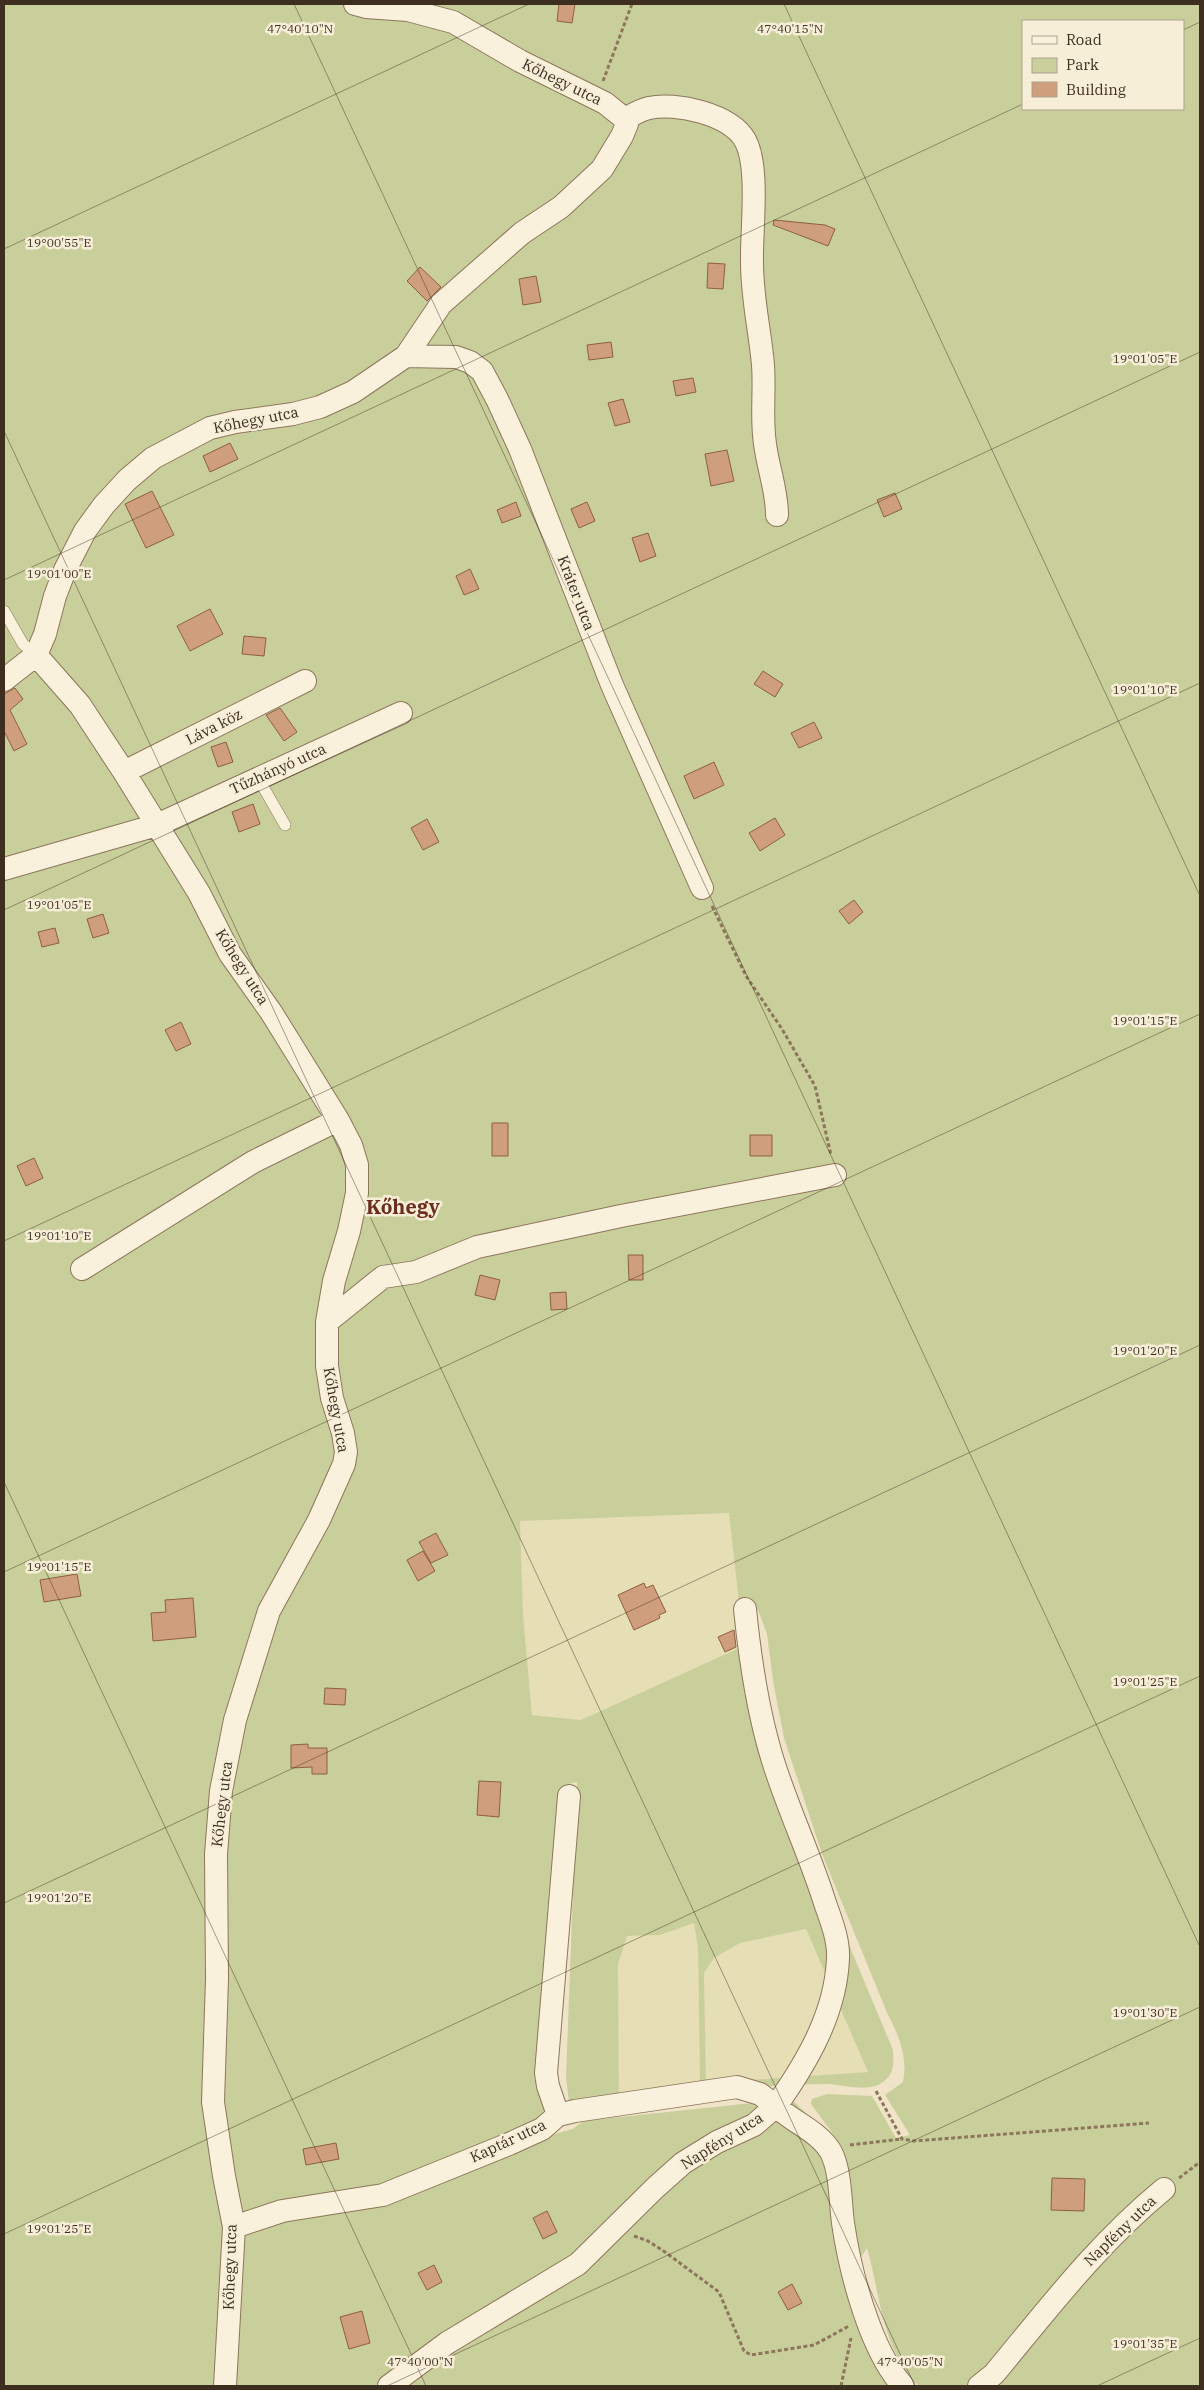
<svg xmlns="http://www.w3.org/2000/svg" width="1204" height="2390" font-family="'IBM Plex Serif',serif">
<rect width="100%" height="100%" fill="#f0e4c8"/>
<path fill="#e6deb5" d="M 729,1513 L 740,1612 L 750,1643 L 581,1720 L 532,1715 L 523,1614 L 520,1521 Z
M 694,1922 L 698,1948 L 700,2093 L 619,2103 L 618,1964 L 627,1936 L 660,1935 Z
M 806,1929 L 868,2072 L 706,2083 L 704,1973 L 714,1958 L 740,1943 Z"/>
<path fill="#c9cf9b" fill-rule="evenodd" d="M 4,4 L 1200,4 L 1200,2386 L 919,2386 C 882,2353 880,2292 867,2248 L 856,2265 L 870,2321 L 908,2386 L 4,2386 ZM 1023,21 L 1183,21 L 1183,109 L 1023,109 ZM 729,1513 L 740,1612 L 758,1610 L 767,1634 L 773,1681 L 784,1738 L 822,1854 L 888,2015 C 899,2035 908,2059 903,2082 L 885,2095 L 910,2135 L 896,2138 L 872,2096 L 827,2094 L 812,2099 L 811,2104 L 844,2149 L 791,2099 L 583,2121 L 573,2129 L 550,2135 L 569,1784 L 577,1782 L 566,2078 L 569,2101 L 619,2103 L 618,1964 L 627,1936 L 660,1935 L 694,1923 L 698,1948 L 700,2093 C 742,2088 785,2084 828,2084 C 842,2085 864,2091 878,2085 C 894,2077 894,2066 893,2050 L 817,1868 L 778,1751 L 750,1643 L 581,1720 L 532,1715 L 523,1614 L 520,1521 ZM 806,1929 L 868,2072 L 706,2083 L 704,1973 L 714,1958 L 740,1943 Z"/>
<path fill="#cf9f7d" stroke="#8d5f41" d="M 559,4 L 575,4 L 572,23 L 557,21 Z
M 774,220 L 825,225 L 835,229 L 828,246 L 773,225 Z
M 708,263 L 725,264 L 723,289 L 707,288 Z
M 420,267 L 441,287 L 427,301 L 407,281 Z
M 536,276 L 541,302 L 523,305 L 519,279 Z
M 611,342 L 613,357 L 589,360 L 587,345 Z
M 693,378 L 696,392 L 676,396 L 673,381 Z
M 623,399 L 630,422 L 615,426 L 608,403 Z
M 230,443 L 238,459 L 210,472 L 203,456 Z
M 727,450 L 734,481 L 711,486 L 705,454 Z
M 152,491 L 174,535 L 146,548 L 125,504 Z
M 895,493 L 902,509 L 884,517 L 877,500 Z
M 516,502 L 521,516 L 502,523 L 497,510 Z
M 587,502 L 595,521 L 579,528 L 571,509 Z
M 648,533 L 656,556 L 640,562 L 632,538 Z
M 470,569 L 479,589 L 464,595 L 456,576 Z
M 210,609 L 223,634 L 190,651 L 177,626 Z
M 244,636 L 266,638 L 264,656 L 242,654 Z
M 763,671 L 783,684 L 775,697 L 754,684 Z
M 15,688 L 23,699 L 10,710 L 27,744 L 14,751 L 4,731 L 4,694 Z
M 280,708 L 297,732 L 284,741 L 266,715 Z
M 814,722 L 822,738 L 799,748 L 791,733 Z
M 226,742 L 233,762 L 218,767 L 211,747 Z
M 714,762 L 724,785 L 694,799 L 684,776 Z
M 253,804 L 260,824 L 239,832 L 232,812 Z
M 775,818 L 785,835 L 760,851 L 749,833 Z
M 427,819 L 439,842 L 423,850 L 411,828 Z
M 854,900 L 863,912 L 849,924 L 839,911 Z
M 103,914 L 109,933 L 93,938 L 87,919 Z
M 55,928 L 59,943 L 42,947 L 38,932 Z
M 181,1022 L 191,1044 L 176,1051 L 165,1030 Z
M 492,1123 L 508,1123 L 508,1156 L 492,1156 Z
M 750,1135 L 772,1135 L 772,1156 L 750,1156 Z
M 34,1158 L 43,1178 L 26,1186 L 17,1166 Z
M 628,1255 L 643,1255 L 643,1280 L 629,1280 Z
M 480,1275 L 500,1280 L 495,1300 L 475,1295 Z
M 566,1292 L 567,1309 L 551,1310 L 550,1293 Z
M 436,1533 L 448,1555 L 431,1563 L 419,1542 Z
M 423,1551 L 435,1571 L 418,1581 L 407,1560 Z
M 77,1574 L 81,1596 L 44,1602 L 40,1580 Z
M 644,1583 L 646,1588 L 653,1585 L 666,1612 L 659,1615 L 660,1618 L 634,1630 L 618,1595 Z
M 193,1598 L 196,1637 L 153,1641 L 151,1613 L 166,1612 L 165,1600 Z
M 734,1630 L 736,1647 L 725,1652 L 718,1637 Z
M 325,1688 L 346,1689 L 345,1705 L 324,1704 Z
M 308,1744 L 308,1748 L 327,1748 L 327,1774 L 312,1774 L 312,1767 L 291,1768 L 291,1745 Z
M 479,1781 L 501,1782 L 499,1817 L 477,1815 Z
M 336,2143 L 339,2159 L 306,2165 L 303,2149 Z
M 1052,2178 L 1085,2179 L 1084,2211 L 1051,2210 Z
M 547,2211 L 557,2232 L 543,2239 L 533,2218 Z
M 434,2265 L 442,2282 L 427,2290 L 418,2273 Z
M 792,2284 L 802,2303 L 788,2310 L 778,2292 Z
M 362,2311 L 370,2343 L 349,2349 L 340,2317 Z"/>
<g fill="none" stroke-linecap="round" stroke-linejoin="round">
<g stroke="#8d765c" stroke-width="12">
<path id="lane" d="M 4,611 L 23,644 L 36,655
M 258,778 L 285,825"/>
</g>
<g stroke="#8d765c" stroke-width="24">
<path id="street" d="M 625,119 C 632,115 640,110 649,108 C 676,102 730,114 745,140 C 760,167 751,231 752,263 C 752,298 760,331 763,365 C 765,391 761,418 765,444 C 768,468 777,490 777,515
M 406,356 L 456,357 L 470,362 L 482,371 L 497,399 L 520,449 L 612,685 L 702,888
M 36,655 L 80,705 L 124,772 L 199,893 L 230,954 L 271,1012 L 338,1120 L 351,1145 L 357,1165 L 357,1193 L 349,1231 L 334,1281 L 327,1322 L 327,1366 L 332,1398 L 343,1433 L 346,1452 L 344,1464 L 319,1520 L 269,1611 L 235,1720 L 221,1791 L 216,1854 L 217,1979 L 213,2102 L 224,2176 L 234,2227 L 225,2386
M 36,655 L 45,634 L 55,596 L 65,570 L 85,531 L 104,505 L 127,480 L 153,458 L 210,428 L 235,422 L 293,414 L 320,407 L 353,392 L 406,356 L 441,304 L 522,233 L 561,207 L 602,169 L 622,136 L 627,124 L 625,119 L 605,103 L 520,61 L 453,22 L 408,10 L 366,7 L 355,4
M 4,680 L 36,655
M 124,772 L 305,681
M 4,869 L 157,825 L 401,713
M 82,1269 L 253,1162 L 338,1120
M 327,1322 L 383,1277 L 416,1272 L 477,1247 L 621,1216 L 835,1175
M 558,2115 L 548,2086 L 546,2073 L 569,1796
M 234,2227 L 282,2211 L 383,2195 L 509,2144 L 542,2129 L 558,2115 L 575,2111 L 737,2087 L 760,2094 L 776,2106 C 807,2062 836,2013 838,1958 C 839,1940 831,1920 825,1903 C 810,1855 788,1809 773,1761 C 758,1713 750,1659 745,1609
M 389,2386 L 447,2343 L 578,2264 L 655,2188 L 683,2163 L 717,2142 L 754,2125 L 776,2106 C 792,2122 819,2131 831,2152 C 841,2172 840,2201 843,2223 C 850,2271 870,2350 903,2386
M 979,2386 L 994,2374 C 1048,2309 1098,2243 1164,2189"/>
</g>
<path stroke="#8d765c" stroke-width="3" stroke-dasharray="4 2.5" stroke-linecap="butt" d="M 603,81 L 632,4
M 712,906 L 746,976 L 782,1029 L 815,1086 L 831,1155
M 876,2091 L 902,2139 L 914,2141 L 1149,2123
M 850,2145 L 902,2139
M 1179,2178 L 1200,2162
M 634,2236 L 648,2241 L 665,2252 L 719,2292 L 744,2351 L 751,2355 L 814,2345 L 849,2326
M 841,2386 L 851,2338"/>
<use href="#lane" stroke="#faf1dc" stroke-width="11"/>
<use href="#street" stroke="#faf1dc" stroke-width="22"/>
</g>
<path fill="none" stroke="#3d2e20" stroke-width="1" stroke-opacity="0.45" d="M 294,4 L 1200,1947M 784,4 L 1200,896M 1183,30 L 1200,22M 4,249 L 529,4M 4,431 L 915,2386M 4,580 L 1023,104M 4,910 L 1200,352M 4,1241 L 1200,683M 4,1482 L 426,2386M 4,1572 L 1200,1014M 4,1903 L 1200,1345M 4,2234 L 1200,1676M 387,2386 L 1200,2007M 1097,2386 L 1200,2338"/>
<g text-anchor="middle" stroke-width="5" stroke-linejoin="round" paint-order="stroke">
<g font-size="15" fill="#3d2e20" stroke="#f7eed8">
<text transform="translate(562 82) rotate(26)" y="5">Kőhegy utca</text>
<text transform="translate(256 420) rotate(-11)" y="5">Kőhegy utca</text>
<text transform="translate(576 593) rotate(69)" y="5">Kráter utca</text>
<text transform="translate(214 727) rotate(-27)" y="5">Láva köz</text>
<text transform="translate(278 769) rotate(-24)" y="5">Tűzhányó utca</text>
<text transform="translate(242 967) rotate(58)" y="5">Kőhegy utca</text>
<text transform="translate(336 1410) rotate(80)" y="5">Kőhegy utca</text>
<text transform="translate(222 1804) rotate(-83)" y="5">Kőhegy utca</text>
<text transform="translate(508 2141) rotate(-25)" y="5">Kaptár utca</text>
<text transform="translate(722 2141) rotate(-32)" y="5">Napfény utca</text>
<text transform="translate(1120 2231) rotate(-44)" y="5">Napfény utca</text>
<text transform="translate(230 2267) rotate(-88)" y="5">Kőhegy utca</text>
</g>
<g font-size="20" font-weight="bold" fill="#6b2e1e" stroke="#f7eed8">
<text x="403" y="1214">Kőhegy</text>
</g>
</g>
<g font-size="12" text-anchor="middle" fill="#3d2e20" stroke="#f7eed8" stroke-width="5" stroke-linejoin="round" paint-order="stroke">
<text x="300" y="33">47°40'10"N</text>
<text x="790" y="33">47°40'15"N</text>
<text x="59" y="247">19°00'55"E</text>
<text x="1145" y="363">19°01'05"E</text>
<text x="59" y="578">19°01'00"E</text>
<text x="1145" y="694">19°01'10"E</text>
<text x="59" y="909">19°01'05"E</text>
<text x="1145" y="1025">19°01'15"E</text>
<text x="59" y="1240">19°01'10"E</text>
<text x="1145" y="1355">19°01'20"E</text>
<text x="59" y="1571">19°01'15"E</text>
<text x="1145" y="1686">19°01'25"E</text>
<text x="59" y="1902">19°01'20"E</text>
<text x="1145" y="2017">19°01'30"E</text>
<text x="59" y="2233">19°01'25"E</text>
<text x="1145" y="2348">19°01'35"E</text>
<text x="420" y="2366">47°40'00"N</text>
<text x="910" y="2366">47°40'05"N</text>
</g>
<rect width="1204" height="2390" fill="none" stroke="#3d2e20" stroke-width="10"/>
<rect x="1022" y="20" width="162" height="90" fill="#f7eed8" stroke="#ada18e"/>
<rect x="1032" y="36" width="25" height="8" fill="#faf1dc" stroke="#ada18e"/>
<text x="1066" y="45" font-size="15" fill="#3d2e20">Road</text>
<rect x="1032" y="58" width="25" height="15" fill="#c9cf9b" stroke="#ada18e"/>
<text x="1066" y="70" font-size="15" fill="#3d2e20">Park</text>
<rect x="1032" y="82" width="25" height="15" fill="#cf9f7d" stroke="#ada18e"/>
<text x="1066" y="95" font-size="15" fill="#3d2e20">Building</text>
</svg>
